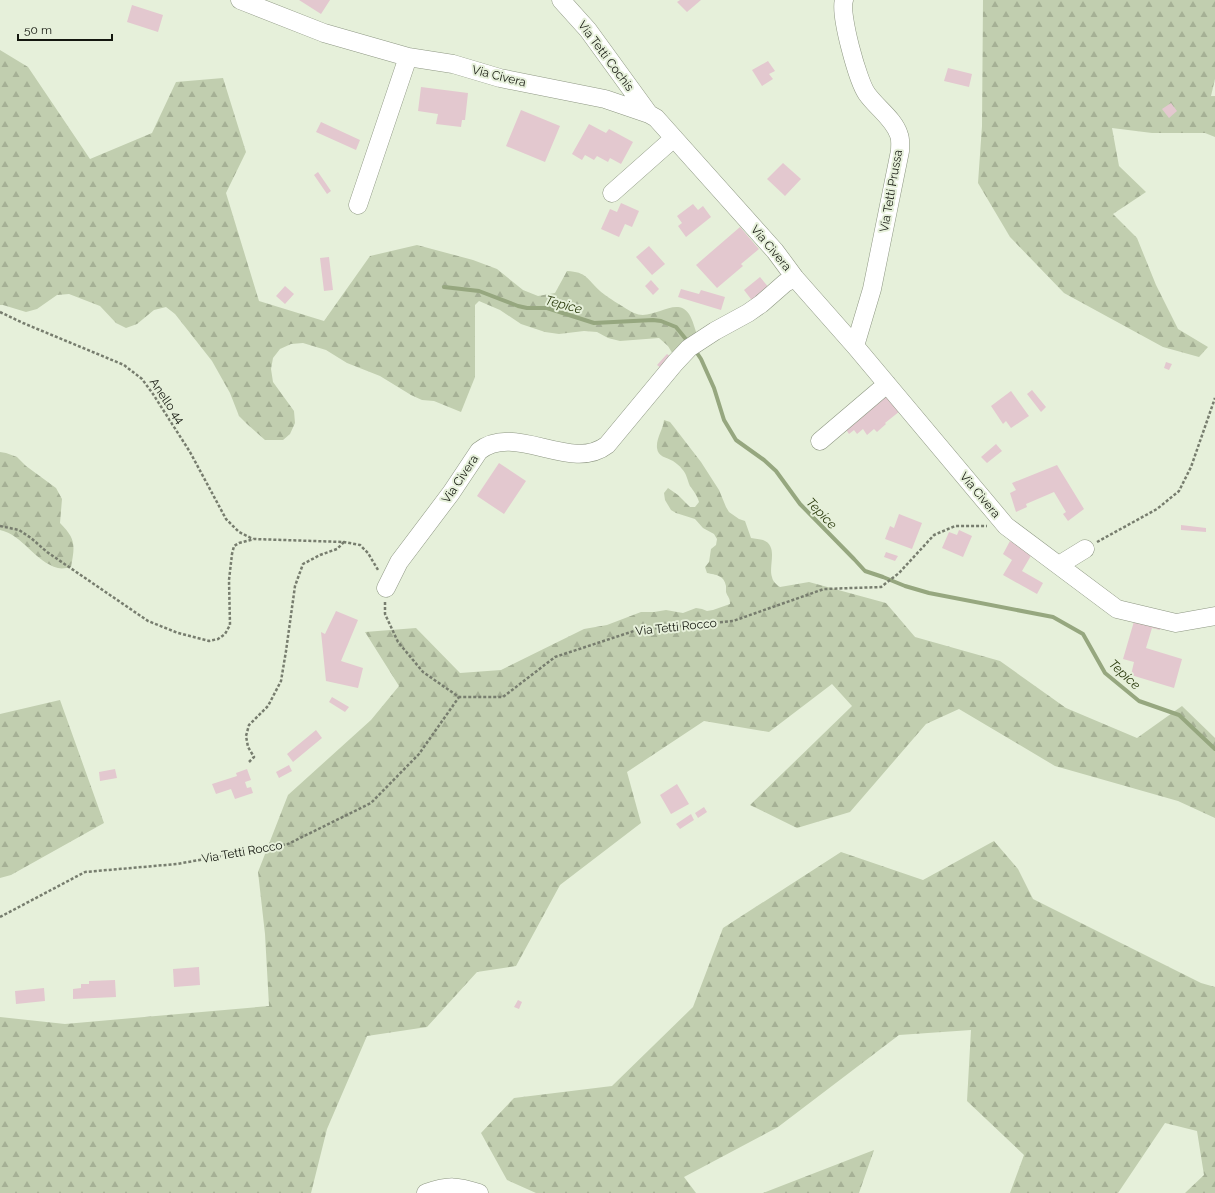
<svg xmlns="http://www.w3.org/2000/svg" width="1215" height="1193" font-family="Raleway,sans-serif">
<defs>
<pattern id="forest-firs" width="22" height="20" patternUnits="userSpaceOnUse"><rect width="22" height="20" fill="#c1ceaf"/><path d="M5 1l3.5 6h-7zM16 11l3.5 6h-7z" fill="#a5b095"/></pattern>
</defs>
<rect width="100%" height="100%" fill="#e6f0da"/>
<path fill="url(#forest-firs)" d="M 983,0 L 1215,0 L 1215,79 L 1211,96 L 1215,96 L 1215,137 L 1205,133 L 1152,133 L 1112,128 L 1119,166 L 1146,192 L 1113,214 L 1137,238 L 1156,285 L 1178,329 L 1208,347 L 1199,357 L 1163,347 L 1064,293 L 1010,237 L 978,183 L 982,126 Z
M 0,50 L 28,67 L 90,159 L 152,133 L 176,82 L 223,78 L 246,152 L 226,193 L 259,301 L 324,321 L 370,256 L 417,245 L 473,260 L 497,269 L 523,290 L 538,296 L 555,293 L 567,271 C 587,272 587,279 600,291 C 607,297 626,309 634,313 C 653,322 676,295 689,314 C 693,320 695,330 698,337 L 674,356 L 668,346 L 659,338 L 620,341 L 608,338 L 597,332 L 584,331 L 559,334 L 545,332 L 521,324 L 500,310 L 479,301 L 475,305 L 475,377 L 461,412 L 434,401 L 422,400 L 411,395 L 380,376 L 347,363 L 326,350 L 303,343 L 291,344 L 280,349 L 273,358 L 271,369 L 273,382 L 294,411 L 295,423 L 290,434 L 283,440 L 265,440 L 247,424 L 239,416 L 230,393 L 212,361 L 175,314 L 166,307 L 154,310 L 137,324 L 126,328 L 116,323 L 100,306 L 69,294 L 57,295 L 37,309 L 26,312 L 3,305 L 0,305 Z
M 664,420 L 670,422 L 674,427 L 701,462 L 719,490 L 726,507 L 729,512 L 739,519 L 745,521 L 751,538 C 755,539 760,539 763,540 C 779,546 768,566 772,577 C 773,582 776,584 780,587 L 809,582 L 886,603 L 915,637 L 1000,661 L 1066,708 L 1137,738 L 1182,706 L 1215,738 L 1215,818 L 1178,801 L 1055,766 L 959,709 L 926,724 L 850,812 L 797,828 L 750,805 L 852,706 L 832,684 L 769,732 L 704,721 L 627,772 L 641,823 L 560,885 L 516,966 L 477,972 L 427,1027 L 367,1036 L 327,1129 L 311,1193 L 0,1193 L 0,1017 L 65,1024 L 269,1006 L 265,934 L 258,872 L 288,795 L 371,720 L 399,686 L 365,632 L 416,628 L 460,673 L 501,670 L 584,629 L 607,625 L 641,612 L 654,612 L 666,610 L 683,613 L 696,608 L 702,609 L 707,611 L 713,610 L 730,604 C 730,597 728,598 726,592 C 726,590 726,588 726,586 C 724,575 716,575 707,573 L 705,567 L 709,562 L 711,549 L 716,545 L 717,539 L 714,534 L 703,528 L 695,519 L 676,513 L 671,510 L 665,500 L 664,493 L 668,488 L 678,495 L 690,507 L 695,507 L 699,502 C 697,495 694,492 690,486 C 687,480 687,474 682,469 C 680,466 676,463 673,461 C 666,457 658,457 657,448 C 656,438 663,430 664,420 Z
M 0,452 L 6,453 L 17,457 L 26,466 L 56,488 L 62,499 L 60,523 C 76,539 75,545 71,567 C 67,568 62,569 58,568 C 35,562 23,535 0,530 Z
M 60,700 L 104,823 L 11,875 L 0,878 L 0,714 Z
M 994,841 L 1018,869 L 1033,899 L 1201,983 L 1215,987 L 1215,1193 L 1185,1193 L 1204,1175 L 1197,1131 L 1165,1123 L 1118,1193 L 1010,1193 L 1024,1155 L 967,1101 L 971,1030 L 899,1035 L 778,1127 L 684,1177 L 696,1193 L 536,1193 L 507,1180 L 481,1133 L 514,1098 L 612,1086 L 693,1007 L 723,928 L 841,852 L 923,880 Z
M 874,1150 L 859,1193 L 763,1193 Z"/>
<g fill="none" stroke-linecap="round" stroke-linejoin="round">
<path stroke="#96a77f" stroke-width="4" d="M 444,287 L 479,291 L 518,306 L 527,308 L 547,308 L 594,323 L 653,320 L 661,321 L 676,327 L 689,343
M 695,350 L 701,359 L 714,388 L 724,420 L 736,440 L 764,460 L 776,471 L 800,504 L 854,559 L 865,571 L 883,577 L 905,586 L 929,593 L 1053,617 L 1083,634 L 1105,673 L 1139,701 L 1179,715 L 1215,749"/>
</g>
<path fill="#e3c8cf" d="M 299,0 L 330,0 L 321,14 Z
M 680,0 L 701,0 L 687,12 L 677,2 Z
M 132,5 L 163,15 L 158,32 L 127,22 Z
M 768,61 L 775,71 L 769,74 L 773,79 L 762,86 L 752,70 Z
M 948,68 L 972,74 L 969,87 L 944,81 Z
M 421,87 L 468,93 L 465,120 L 462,120 L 461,127 L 436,124 L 438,114 L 418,111 Z
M 1171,103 L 1177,111 L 1169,118 L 1162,109 Z
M 521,110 L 560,126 L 545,162 L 506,146 Z
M 321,122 L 360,140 L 356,150 L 316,132 Z
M 589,124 L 606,133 L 609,129 L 633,142 L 621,164 L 610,158 L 608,162 L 597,156 L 594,160 L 585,155 L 582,160 L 572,154 Z
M 783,163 L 801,179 L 785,196 L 767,179 Z
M 318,172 L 331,191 L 327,194 L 314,175 Z
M 621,203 L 639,211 L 632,227 L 625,224 L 619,237 L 601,229 L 610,209 L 617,212 Z
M 693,204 L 698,210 L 703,206 L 711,217 L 686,237 L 678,226 L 682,223 L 677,216 Z
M 740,227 L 759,249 L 741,264 L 743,266 L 717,288 L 696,265 Z
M 649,246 L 665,264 L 652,275 L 636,257 Z
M 329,257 L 333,290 L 324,291 L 320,258 Z
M 760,277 L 770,289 L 754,303 L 744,290 Z
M 651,280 L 659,289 L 653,295 L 645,286 Z
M 285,286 L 294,294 L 285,304 L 276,296 Z
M 681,289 L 699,294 L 701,290 L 725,297 L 721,310 L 678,297 Z
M 667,354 L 671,357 L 661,368 L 657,365 Z
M 1166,362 L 1172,364 L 1169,370 L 1164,368 Z
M 1032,390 L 1046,407 L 1041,412 L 1027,394 Z
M 1011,391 L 1029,416 L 1011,428 L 1006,421 L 1003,424 L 991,406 Z
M 886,392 L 900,411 L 885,423 L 886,424 L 877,432 L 874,429 L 867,435 L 863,429 L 857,434 L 854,430 L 849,434 L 843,425 Z
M 996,444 L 1002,451 L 987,463 L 981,457 Z
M 499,463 L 526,481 L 504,514 L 477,496 Z
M 1057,465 L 1084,509 L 1068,521 L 1063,514 L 1066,512 L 1054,492 L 1026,504 L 1027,507 L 1016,512 L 1010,493 L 1016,490 L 1012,483 Z
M 899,514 L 922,523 L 912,549 L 885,539 L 890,526 L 894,528 Z
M 1181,525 L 1206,528 L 1206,532 L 1181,530 Z
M 959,530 L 972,536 L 963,557 L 942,548 L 949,532 L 957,535 Z
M 1010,541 L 1032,554 L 1022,571 L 1043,583 L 1037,594 L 1003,575 L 1012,560 L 1003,554 Z
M 886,552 L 898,556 L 895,561 L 884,557 Z
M 336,611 L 358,620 L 341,661 L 363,668 L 358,688 L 326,681 L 321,632 L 325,634 Z
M 1135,618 L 1162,625 L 1160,630 L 1152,628 L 1146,648 L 1182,659 L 1174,688 L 1131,675 L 1134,662 L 1123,659 Z
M 332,697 L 349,707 L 345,712 L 329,702 Z
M 316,730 L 322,738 L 293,762 L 287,754 Z
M 289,765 L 292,771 L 279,778 L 276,772 Z
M 115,769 L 117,778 L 100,781 L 99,772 Z
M 247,769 L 251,780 L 245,782 L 247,788 L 251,787 L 253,793 L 235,799 L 231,789 L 216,794 L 212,784 L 237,776 L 236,773 Z
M 677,784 L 689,804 L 671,814 L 660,795 Z
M 704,807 L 707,812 L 698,818 L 695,813 Z
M 691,814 L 694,820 L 680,829 L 676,824 Z
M 199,967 L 200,985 L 174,987 L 173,969 Z
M 115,980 L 116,997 L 73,999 L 73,989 L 81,988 L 81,984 L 89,984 L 89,981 Z
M 44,988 L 45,1001 L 16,1004 L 15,991 Z
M 518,1000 L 522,1002 L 519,1009 L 514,1007 Z"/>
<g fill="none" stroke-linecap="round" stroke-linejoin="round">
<g stroke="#8e9783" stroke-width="19">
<path id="minor" d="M 240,0 L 324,33 L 408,57 L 453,64 L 500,78 L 605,99 L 649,114 L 656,118 L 775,251 L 795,278 L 855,346 L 1006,526 L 1117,609 L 1176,623 L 1215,616
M 561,0 L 588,30 L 649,114
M 844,0 C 839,13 858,82 867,94 C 877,108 894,119 899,135 C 901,140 900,146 900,151 L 872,289 L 855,346
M 612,193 L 674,138
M 358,205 L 408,57
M 820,441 L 887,384
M 1059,565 L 1085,549
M 386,588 L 399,562 L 451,493 L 479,451 C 515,422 571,473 607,445 L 675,363 L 689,348 L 715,331 L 748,313 L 761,304 L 785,283 L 795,278
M 426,1193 C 449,1185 457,1186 479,1193"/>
</g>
<path stroke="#777d6e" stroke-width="2.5" stroke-dasharray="3 2" stroke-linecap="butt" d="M 0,312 L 23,323 L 124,365 L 142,379 L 153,394 L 190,452 L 226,519 L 239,532 L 253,539
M 0,526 L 19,530 L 31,538 L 47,552 L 148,621 L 178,633 L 209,641 L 218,639 L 225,634 L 230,625 L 229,580 L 232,554 L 234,546 L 239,543 L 254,539 L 344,542 L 360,545 L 368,553 L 378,570
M 1097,542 L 1157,509 L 1179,491 L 1191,467 L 1215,398
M 385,602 L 385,614 L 398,642 L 423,672 L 459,697 L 503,697 L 555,657 L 637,630 L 733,621 L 824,589 L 881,587 L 899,573 L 934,535 L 955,526 L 987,526
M 249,762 L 254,757 L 248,747 L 246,736 L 249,725 L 268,706 L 281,681 L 286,651 L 295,586 L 303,564 L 320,555 L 337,549 L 344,542
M 0,917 L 85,872 L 177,864 L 288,844 L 371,803 L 419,754 L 459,697"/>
<use href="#minor" stroke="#fff" stroke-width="18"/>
</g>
<g text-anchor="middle" stroke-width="4" stroke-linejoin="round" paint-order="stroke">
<g font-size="12" fill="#14170f" stroke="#e6f0da">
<text transform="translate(606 56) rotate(53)" y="4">Via Tetti Cochis</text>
<text transform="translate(499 76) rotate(14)" y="4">Via Civera</text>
<text transform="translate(891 191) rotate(-80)" y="4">Via Tetti Prussa</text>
<text transform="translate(771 248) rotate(50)" y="4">Via Civera</text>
<text transform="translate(167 401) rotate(56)" y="4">Anello 44</text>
<text transform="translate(460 479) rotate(-56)" y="4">Via Civera</text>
<text transform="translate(980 495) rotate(50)" y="4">Via Civera</text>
<text transform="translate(676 627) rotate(-6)" y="4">Via Tetti Rocco</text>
<text transform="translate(242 852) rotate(-10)" y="4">Via Tetti Rocco</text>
</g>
<g font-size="13" font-style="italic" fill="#2c3c0e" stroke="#e6f0da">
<text transform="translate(564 304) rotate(15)" y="5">Tepice</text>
<text transform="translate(822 513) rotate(46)" y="5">Tepice</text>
<text transform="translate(1125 674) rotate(43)" y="5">Tepice</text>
</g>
</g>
<path d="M18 34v6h94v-6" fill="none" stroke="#14170f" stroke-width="2"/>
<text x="24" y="34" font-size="12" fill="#14170f" stroke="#e6f0da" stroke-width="3" paint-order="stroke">50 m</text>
</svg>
